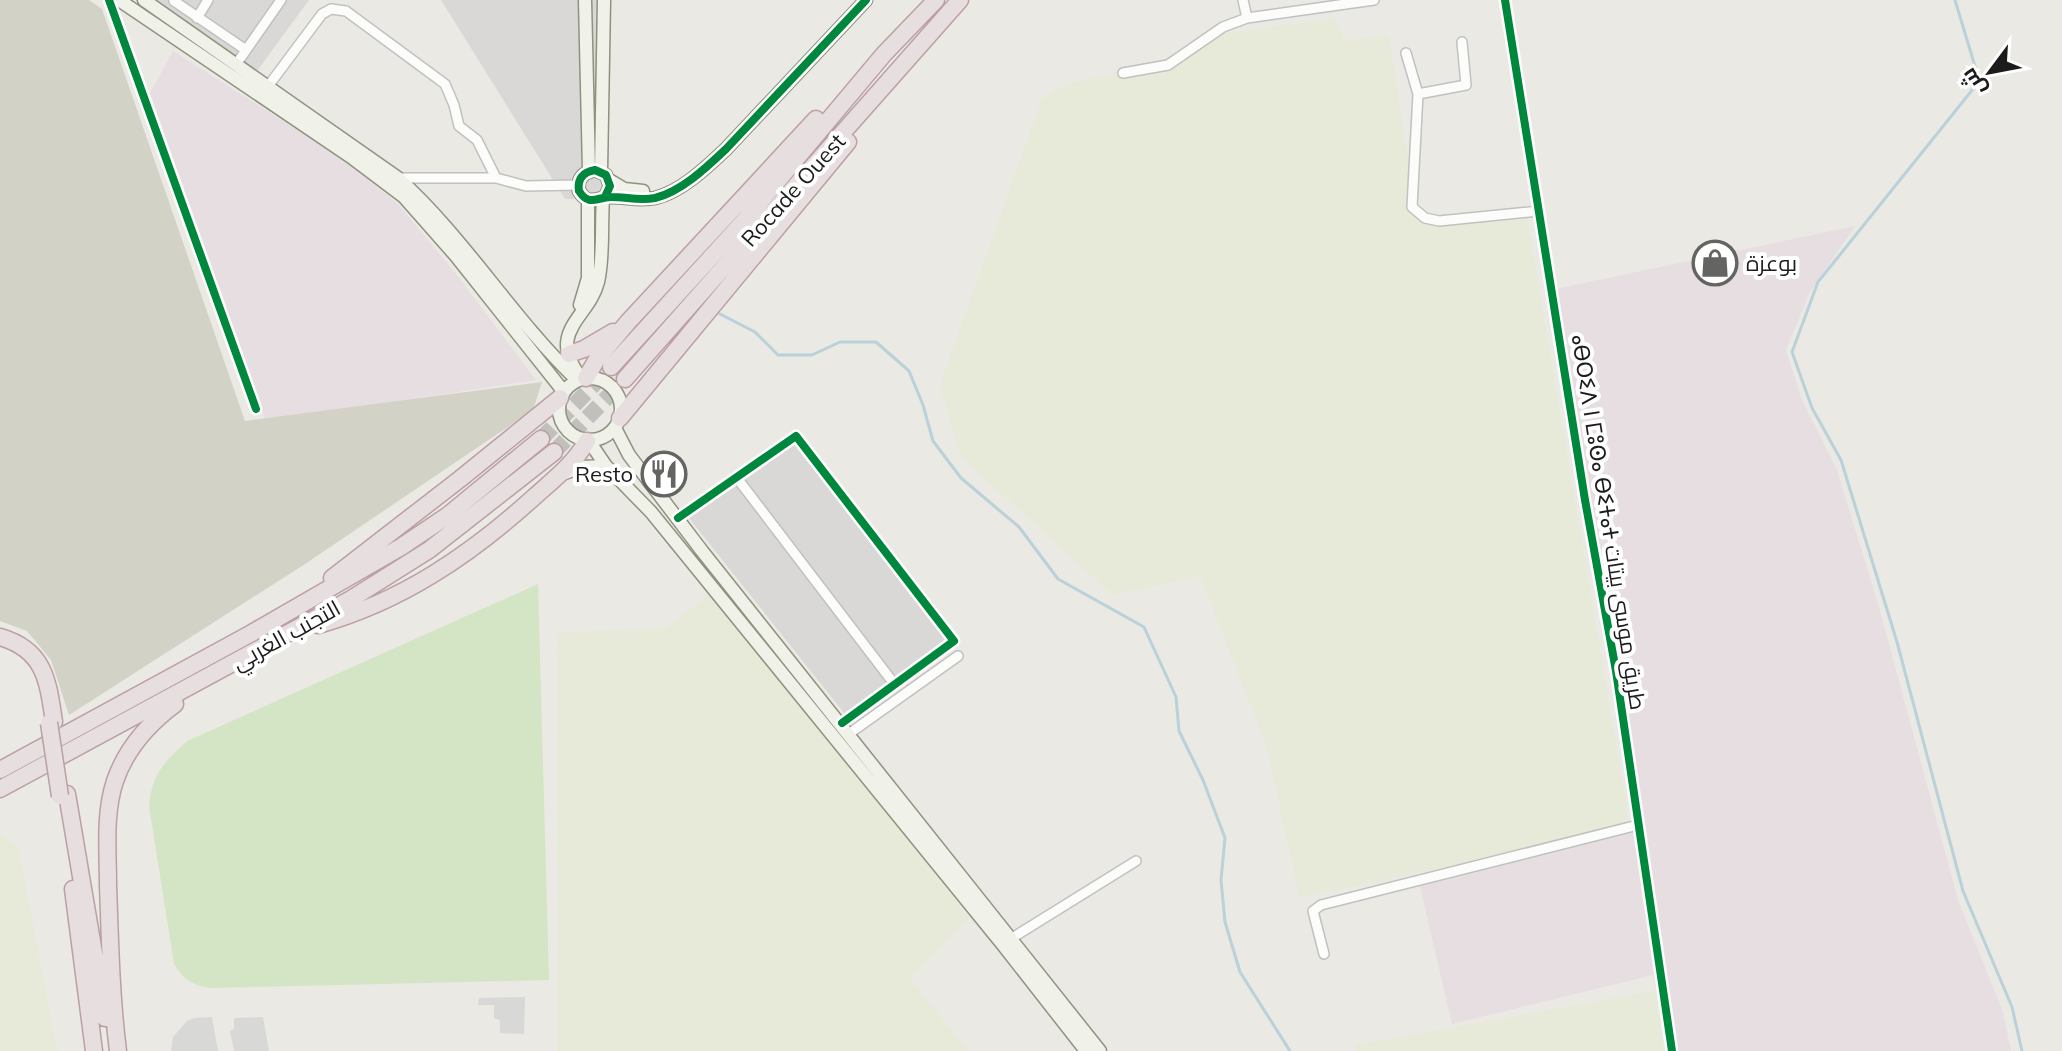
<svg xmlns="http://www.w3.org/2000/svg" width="2062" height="1051" font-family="Mulish,Cairo,'Noto Sans Tifinagh',sans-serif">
<rect width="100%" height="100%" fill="#eae9e4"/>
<path fill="#d9d8d6" d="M 155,0 L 309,0 L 257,71 Z
M 441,0 L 606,0 L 607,200 L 565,199 Z
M 796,436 L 954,641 L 848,718 L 685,513 Z"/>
<path fill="#e7dee2" d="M 173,51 L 341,158 L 397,203 L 453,270 L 536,380 L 266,421 L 150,93 Z
M 1855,226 L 1809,294 L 1786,350 L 1802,400 L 1837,470 L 1879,607 L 1958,900 L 2003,1012 L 2011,1051 L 1668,1051 L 1653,975 L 1452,1024 L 1419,882 L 1642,828 L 1556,289 Z"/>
<path fill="#d8d8d6" d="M 525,997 L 524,1034 L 500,1033 L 500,1020 L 494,1018 L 494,1005 L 478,1005 L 479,998 Z
M 212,1017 L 218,1051 L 171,1051 L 173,1037 L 187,1021 L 194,1018 Z
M 263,1017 L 269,1051 L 234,1051 L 230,1031 L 234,1029 L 234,1018 Z"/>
<path fill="#d2d2c7" d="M 0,0 L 89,0 L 102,9 L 245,421 L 542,382 L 533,410 L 305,564 L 69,715 L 51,660 L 27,631 L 0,621 Z"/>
<path fill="#e7ead8" d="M 1334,18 L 1344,41 L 1389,35 L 1417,222 L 1527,218 L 1630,827 L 1300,898 L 1266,744 L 1200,576 L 1113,595 L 961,457 L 940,385 L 1042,99 L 1068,84 L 1177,61 L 1227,33 Z
M 713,592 L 969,918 L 910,979 L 968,1051 L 558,1051 L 557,633 L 666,627 Z
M 0,834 L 18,846 L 57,1051 L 0,1051 Z
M 1655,991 L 1664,1051 L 1356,1051 L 1355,1045 Z"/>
<path fill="#d4e5c5" d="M 538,584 L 549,980 L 210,988 C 192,985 184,980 174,964 L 149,806 C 152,774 163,763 187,741 Z"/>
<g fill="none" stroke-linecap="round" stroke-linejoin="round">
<path stroke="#bad1da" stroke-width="3" d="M 1955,0 L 1977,73 L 1973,89 L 1818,282 L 1792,352 L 1812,408 L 1841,460 L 1897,642 L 1963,891 L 2012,1007 L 2022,1051
M 720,314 L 755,332 L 778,355 L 812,355 L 840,342 L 876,342 L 909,371 L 923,405 L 933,441 L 961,478 L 1019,527 L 1058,579 L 1144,627 L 1176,697 L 1179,731 L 1203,780 L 1225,838 L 1221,880 L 1225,922 L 1240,972 L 1290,1051"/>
<path stroke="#c1c0bc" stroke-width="16" stroke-dasharray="16 8" stroke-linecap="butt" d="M 541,439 L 611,367
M 554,452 L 625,379"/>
<g stroke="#c1c1bf" stroke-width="12">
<path id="street" d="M 109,0 L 256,409
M 1243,0 L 1247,18
M 1505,0 L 1585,500 L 1616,671 L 1672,1051
M 174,1 L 246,50
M 197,18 L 208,0
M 1406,53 L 1418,94 L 1412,207 L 1425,218 L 1439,221 L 1539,211
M 237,63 L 281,0
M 1123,73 L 1168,65 L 1223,27 L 1247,18 L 1374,0
M 269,85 L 322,14 L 331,9 L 346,11 L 445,84 L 454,105 L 459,126 L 477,140 L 496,178 L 526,186 L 578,185
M 1418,94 L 1466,85 L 1462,42
M 398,178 L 496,178
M 737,478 L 895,685
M 678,518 L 796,436 L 954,641 L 842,723
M 850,733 L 958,656
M 1012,938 L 1136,861
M 1324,954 L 1313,911 L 1321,905 L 1638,825"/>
</g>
<g stroke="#8f927f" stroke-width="15">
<path id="secondary" d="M 119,0 L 351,157 L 404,197 L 456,256 L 564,392
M 144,0 L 398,178 C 465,238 512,318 577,380
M 585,0 L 589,171
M 601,171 L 604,0
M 609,180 L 624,189 L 643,191
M 605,197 L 610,186 L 606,175 L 595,170 C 583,172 577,179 579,191 C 589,207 597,197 611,197 C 626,197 640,201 655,198 C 681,192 707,167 726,149 L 866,0
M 580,305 L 588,278 L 588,200
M559 409a31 31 0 1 1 62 0a31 31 0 1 1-62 0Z
M 582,379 C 544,332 589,318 598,282 C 604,256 601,226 603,199
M 615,428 L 629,455 L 702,551 L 1100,1051
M 589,441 L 606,466 L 651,512 L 1003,945 L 1086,1051
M 562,474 L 581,467 L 606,466"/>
</g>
<g stroke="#bc9fa4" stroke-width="19">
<path id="highway" d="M 569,354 L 584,349 L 613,332
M 611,367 L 744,221 L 884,54 L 936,0
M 586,378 L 597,359 L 628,322 L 816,119
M 625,379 L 960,0
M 620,418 L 848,142
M 332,578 L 460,479 L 560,398
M 318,625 C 401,602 470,555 533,498 C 553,480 574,464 587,441
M 0,637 C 45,650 48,681 54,722
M 0,770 L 250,634 L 401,547 L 447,516 L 541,439
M 0,789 L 351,599 L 429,550 L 554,452
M 67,794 L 105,1018
M 73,889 L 94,1051
M 118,1051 C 111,996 110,940 108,885 C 108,850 104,814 115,781 C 126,749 148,724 175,704"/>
</g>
<use href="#street" stroke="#fcfcfb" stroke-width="9"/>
<use href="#secondary" stroke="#f0f2e9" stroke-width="12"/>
<use href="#highway" stroke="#e7dfdf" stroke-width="16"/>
<g stroke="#bc9fa4" stroke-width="19" stroke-linecap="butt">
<path id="highway-bridge" d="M 49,723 L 60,796"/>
</g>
<use href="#highway-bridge" stroke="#e7dfdf" stroke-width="16"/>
<g stroke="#fff" stroke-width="13">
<path id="cycleway" d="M 109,0 L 256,409
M 1505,0 L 1585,500 L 1616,671 L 1672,1051
M 605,197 L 610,186 L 606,175 L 595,170 C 583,172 577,179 579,191 C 589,207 597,197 611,197 C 626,197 640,201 655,198 C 681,192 707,167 726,149 L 866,0
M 678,518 L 796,436 L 954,641 L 842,723"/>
</g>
<use href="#cycleway" stroke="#00873e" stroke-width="8"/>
</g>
<defs>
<g id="shop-ring" transform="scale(2.3)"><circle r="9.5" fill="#fff" stroke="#646462" stroke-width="1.5"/><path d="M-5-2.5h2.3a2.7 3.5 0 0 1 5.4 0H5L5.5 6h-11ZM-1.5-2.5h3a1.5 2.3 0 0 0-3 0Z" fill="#646462"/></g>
<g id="restaurant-ring" transform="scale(2.3)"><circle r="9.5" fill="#fff" stroke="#646462" stroke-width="1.5"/><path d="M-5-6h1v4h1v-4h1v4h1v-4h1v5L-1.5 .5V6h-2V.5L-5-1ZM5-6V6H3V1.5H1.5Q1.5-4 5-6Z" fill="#646462"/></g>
</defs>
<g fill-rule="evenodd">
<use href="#shop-ring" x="1715" y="263"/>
<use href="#restaurant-ring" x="664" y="474"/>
</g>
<g text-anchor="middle" stroke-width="8" stroke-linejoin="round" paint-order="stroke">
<g font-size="22" fill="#1c1c1c" stroke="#fff">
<text transform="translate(793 190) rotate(-48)" y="8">Rocade Ouest</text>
<text transform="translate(1609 522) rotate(81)" y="8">ⴰⴱⵔⵉⴷ ⵏ ⵎⵓⵙⴰ ⴱⵉⵜⴰⵜ طريق موسى بيتات</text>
<text transform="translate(286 635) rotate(-29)" y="8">التجنب الغربي</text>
</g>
<g font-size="22" fill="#1c1c1c" stroke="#fff" text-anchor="start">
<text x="1746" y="271">بوعزة</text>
<text x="633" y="482" text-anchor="end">Resto</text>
</g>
</g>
<g transform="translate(1990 72) rotate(238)" stroke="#ffffff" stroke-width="6" paint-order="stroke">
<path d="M0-6L14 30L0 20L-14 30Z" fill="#1c1c1c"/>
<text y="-12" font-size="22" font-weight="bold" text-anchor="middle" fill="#1c1c1c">ش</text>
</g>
</svg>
